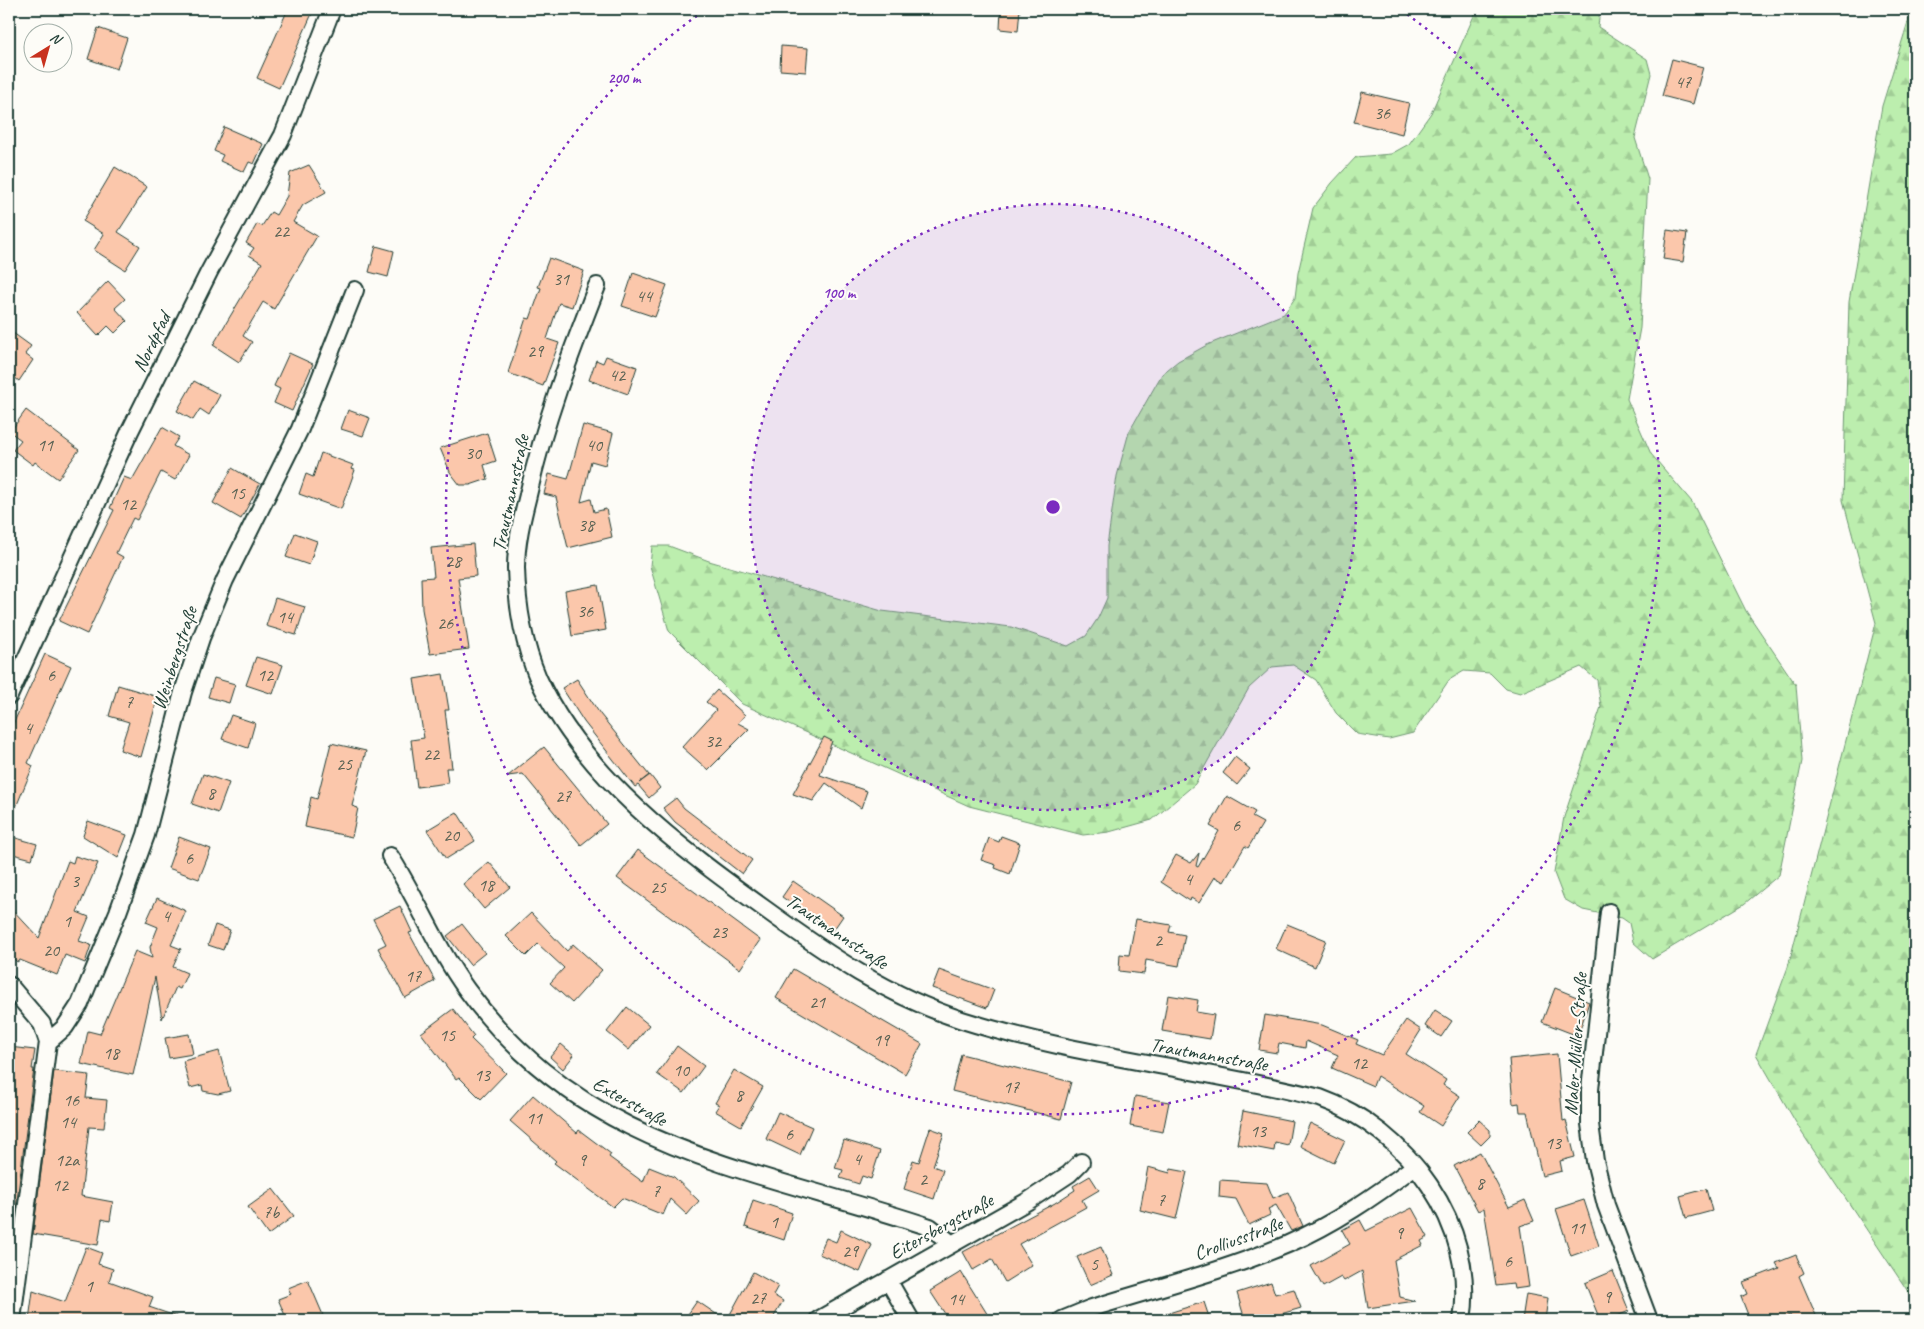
<svg xmlns="http://www.w3.org/2000/svg" width="1924" height="1329" font-family="Caveat,sans-serif">
<defs>
<pattern id="forest-firs" width="22" height="20" patternUnits="userSpaceOnUse" patternTransform="scale(1.25)"><rect width="22" height="20" fill="#bceeae"/><path d="M5 1l3.5 6h-7zM16 11l3.5 6h-7z" fill="#a1cd96"/></pattern>
</defs>
<rect width="100%" height="100%" fill="#fdfcf7"/>
<filter id="ink" filterUnits="userSpaceOnUse"><feTurbulence type="fractalNoise" baseFrequency=".02" numOctaves="2"/><feDisplacementMap in="SourceGraphic" scale="10" xChannelSelector="R" yChannelSelector="G"/><feConvolveMatrix kernelMatrix="1 2 1 2 8 2 1 2 1" color-interpolation-filters="sRGB"/></filter>
<g filter="url(#ink)">
<path fill="url(#forest-firs)" stroke="#6e9671" d="M 1477,9 L 1600,9 L 1598,27 L 1647,59 L 1651,74 L 1635,138 L 1648,179 L 1640,328 L 1627,399 L 1651,454 L 1692,502 L 1746,611 L 1796,685 L 1802,761 L 1779,875 L 1744,904 L 1652,959 L 1633,942 L 1629,923 L 1622,918 L 1583,910 L 1564,899 L 1554,873 L 1564,817 L 1601,707 L 1597,680 L 1581,667 L 1520,693 L 1506,689 L 1490,673 L 1464,671 L 1449,680 L 1413,733 L 1389,739 L 1357,734 L 1336,713 L 1316,680 L 1293,665 L 1272,667 L 1249,688 L 1195,784 L 1152,820 L 1109,832 L 1083,835 L 969,806 L 742,704 L 669,631 L 650,566 L 652,546 L 669,546 L 709,561 L 882,611 L 1011,627 L 1068,646 L 1086,636 L 1098,618 L 1107,598 L 1107,546 L 1117,476 L 1129,432 L 1162,374 L 1178,361 L 1207,345 L 1284,314 L 1295,298 L 1298,273 L 1313,208 L 1332,183 L 1356,157 L 1391,154 L 1409,144 L 1431,113 Z
M 1912,9 L 1915,9 L 1915,1302 L 1802,1133 L 1756,1054 L 1788,967 L 1876,623 L 1843,500 L 1849,302 L 1882,106 Z"/>
<path fill="#fbc7ab" stroke="#1f3d34" d="M 288,9 L 314,9 L 279,88 L 257,78 Z
M 1001,9 L 1020,9 L 1018,31 L 1000,29 Z
M 98,28 L 127,38 L 117,69 L 88,59 Z
M 781,46 L 808,48 L 806,72 L 780,70 Z
M 1672,59 L 1703,67 L 1693,104 L 1662,96 Z
M 1362,92 L 1409,103 L 1402,134 L 1354,122 Z
M 224,127 L 263,144 L 254,164 L 249,162 L 244,172 L 220,161 L 223,155 L 214,151 Z
M 309,165 L 326,192 L 303,205 L 293,222 L 317,236 L 274,309 L 263,302 L 243,336 L 252,342 L 239,362 L 213,345 L 262,263 L 249,255 L 254,248 L 246,243 L 257,224 L 262,226 L 271,212 L 276,215 L 287,196 L 290,173 Z
M 115,167 L 147,187 L 118,232 L 140,246 L 125,270 L 94,250 L 104,234 L 83,221 Z
M 1667,230 L 1687,233 L 1683,262 L 1663,259 Z
M 376,246 L 394,251 L 388,277 L 369,272 Z
M 549,258 L 584,271 L 572,307 L 559,303 L 547,339 L 559,343 L 543,386 L 508,373 L 526,318 L 530,319 L 541,288 L 538,287 Z
M 633,273 L 667,285 L 655,317 L 622,306 Z
M 108,281 L 125,299 L 115,308 L 127,321 L 115,333 L 108,326 L 98,336 L 77,313 Z
M 9,330 L 31,346 L 25,354 L 33,360 L 19,381 L 10,374 L 9,376 Z
M 289,353 L 313,364 L 292,411 L 274,403 L 280,389 L 274,386 Z
M 606,356 L 637,367 L 628,394 L 589,380 L 596,360 L 603,363 Z
M 194,381 L 220,395 L 209,415 L 200,409 L 193,420 L 177,411 Z
M 26,410 L 79,450 L 58,479 L 35,462 L 33,465 L 13,450 L 21,440 L 10,432 Z
M 348,410 L 370,418 L 363,436 L 341,429 Z
M 583,425 L 613,433 L 605,465 L 591,461 L 581,502 L 591,499 L 594,512 L 606,509 L 612,537 L 568,548 L 556,497 L 544,494 L 549,474 L 568,479 Z
M 162,427 L 179,437 L 173,446 L 189,455 L 175,480 L 161,472 L 137,520 L 133,518 L 116,553 L 123,557 L 87,634 L 59,621 L 114,510 L 110,508 L 124,477 L 132,480 Z
M 487,433 L 496,461 L 484,465 L 488,479 L 470,485 L 460,485 L 450,472 L 440,448 Z
M 321,453 L 353,465 L 351,469 L 355,470 L 341,509 L 299,494 L 306,474 L 313,477 Z
M 232,468 L 260,484 L 241,519 L 213,503 Z
M 295,533 L 317,541 L 309,565 L 286,557 Z
M 473,544 L 476,576 L 458,578 L 469,649 L 430,654 L 422,609 L 421,578 L 434,577 L 431,548 Z
M 598,585 L 606,630 L 572,636 L 565,591 Z
M 275,598 L 305,607 L 296,635 L 266,626 Z
M 45,654 L 71,666 L 28,763 L 33,766 L 9,824 L 9,733 Z
M 256,657 L 283,665 L 273,694 L 246,685 Z
M 443,674 L 449,710 L 445,710 L 452,768 L 446,768 L 448,783 L 417,787 L 411,740 L 424,738 L 414,679 Z
M 214,678 L 235,684 L 229,703 L 208,697 Z
M 577,679 L 600,714 L 649,775 L 639,783 L 650,775 L 660,788 L 649,798 L 638,785 L 635,787 L 584,722 L 562,688 Z
M 118,685 L 158,697 L 141,757 L 120,750 L 129,722 L 109,716 Z
M 717,690 L 745,715 L 738,723 L 749,729 L 708,770 L 682,747 L 716,710 L 706,702 Z
M 231,715 L 255,723 L 248,748 L 222,739 Z
M 824,737 L 832,741 L 820,775 L 867,791 L 861,808 L 826,783 L 813,801 L 793,794 Z
M 331,743 L 366,751 L 352,806 L 358,808 L 352,837 L 305,827 L 311,797 L 317,799 Z
M 544,747 L 607,824 L 581,845 L 523,774 L 508,776 Z
M 1235,757 L 1250,769 L 1237,785 L 1223,773 Z
M 203,774 L 229,783 L 218,813 L 192,804 Z
M 1227,796 L 1255,812 L 1252,817 L 1263,823 L 1248,848 L 1245,846 L 1224,882 L 1215,877 L 1199,903 L 1191,898 L 1190,901 L 1161,882 L 1176,855 L 1191,863 L 1199,853 L 1196,866 L 1198,867 L 1219,831 L 1210,826 Z
M 676,798 L 684,808 L 752,860 L 742,874 L 675,822 L 663,808 Z
M 457,812 L 475,841 L 446,859 L 427,830 Z
M 88,821 L 127,835 L 118,858 L 83,836 Z
M 9,836 L 37,844 L 32,859 L 9,853 Z
M 1001,836 L 1020,843 L 1010,874 L 995,868 L 996,865 L 981,860 L 989,838 L 999,842 Z
M 179,837 L 211,849 L 199,879 L 168,868 Z
M 638,850 L 760,940 L 740,969 L 617,878 Z
M 75,856 L 98,863 L 77,912 L 89,917 L 79,941 L 91,945 L 85,963 L 65,955 L 57,975 L 20,960 L 17,962 L 9,954 L 9,906 L 39,938 L 68,861 L 73,863 Z
M 489,862 L 510,887 L 484,909 L 463,884 Z
M 793,881 L 843,916 L 832,932 L 782,897 Z
M 157,898 L 186,911 L 171,945 L 181,949 L 173,967 L 187,973 L 180,989 L 176,987 L 162,1019 L 155,977 L 133,1075 L 81,1064 L 88,1031 L 100,1034 L 135,951 L 152,958 L 150,947 L 158,927 L 146,922 Z
M 400,906 L 412,932 L 409,933 L 435,981 L 405,998 L 378,948 L 386,944 L 373,919 Z
M 531,913 L 567,951 L 573,944 L 602,970 L 572,1003 L 550,983 L 564,968 L 538,944 L 526,956 L 506,936 Z
M 1136,919 L 1171,925 L 1169,932 L 1185,935 L 1179,966 L 1146,960 L 1144,974 L 1119,971 L 1120,954 L 1129,955 Z
M 462,924 L 485,953 L 470,965 L 447,936 Z
M 1287,924 L 1326,940 L 1315,967 L 1276,949 Z
M 215,925 L 230,930 L 223,950 L 208,945 Z
M 793,969 L 922,1044 L 905,1074 L 776,998 Z
M 939,970 L 994,990 L 987,1008 L 932,988 Z
M 1555,988 L 1589,1002 L 1578,1036 L 1542,1022 Z
M 1168,995 L 1198,1000 L 1196,1012 L 1214,1015 L 1210,1039 L 1162,1031 Z
M 627,1007 L 649,1025 L 629,1050 L 607,1032 Z
M 453,1009 L 474,1036 L 471,1039 L 506,1073 L 481,1099 L 459,1077 L 456,1079 L 421,1033 Z
M 1435,1010 L 1452,1021 L 1441,1037 L 1425,1026 Z
M 1265,1015 L 1322,1025 L 1358,1040 L 1356,1044 L 1382,1055 L 1406,1020 L 1421,1030 L 1406,1054 L 1446,1080 L 1443,1085 L 1460,1096 L 1441,1126 L 1420,1112 L 1424,1106 L 1377,1076 L 1373,1086 L 1332,1068 L 1338,1055 L 1306,1041 L 1305,1048 L 1279,1043 L 1277,1053 L 1259,1050 Z
M 189,1034 L 193,1054 L 169,1058 L 165,1038 Z
M 561,1044 L 574,1055 L 563,1069 L 550,1057 Z
M 677,1046 L 704,1066 L 684,1093 L 657,1074 Z
M 9,1047 L 35,1050 L 32,1069 L 34,1069 L 13,1231 L 9,1231 Z
M 219,1051 L 230,1091 L 218,1094 L 203,1091 L 202,1085 L 190,1088 L 183,1061 Z
M 961,1054 L 1071,1082 L 1061,1119 L 952,1091 Z
M 1557,1054 L 1563,1121 L 1566,1120 L 1575,1157 L 1560,1161 L 1562,1171 L 1542,1176 L 1527,1112 L 1520,1112 L 1519,1103 L 1513,1104 L 1509,1059 Z
M 734,1070 L 763,1087 L 741,1126 L 715,1111 L 719,1105 L 715,1103 Z
M 54,1071 L 89,1075 L 86,1098 L 107,1100 L 104,1128 L 89,1127 L 81,1196 L 113,1202 L 110,1221 L 102,1219 L 98,1245 L 33,1234 Z
M 533,1095 L 577,1133 L 579,1130 L 611,1154 L 609,1157 L 643,1182 L 649,1167 L 674,1177 L 699,1201 L 687,1215 L 670,1199 L 663,1215 L 622,1198 L 613,1207 L 554,1163 L 556,1161 L 510,1121 Z
M 1135,1096 L 1169,1102 L 1163,1132 L 1130,1126 Z
M 1243,1111 L 1292,1121 L 1288,1145 L 1275,1142 L 1274,1151 L 1237,1144 Z
M 778,1112 L 812,1127 L 800,1155 L 766,1139 Z
M 1479,1120 L 1490,1130 L 1490,1136 L 1481,1145 L 1467,1132 Z
M 1310,1123 L 1345,1140 L 1334,1163 L 1300,1146 Z
M 930,1128 L 944,1133 L 933,1166 L 943,1170 L 934,1199 L 904,1189 L 913,1160 L 919,1162 Z
M 844,1140 L 880,1151 L 871,1179 L 862,1176 L 859,1184 L 840,1178 L 843,1170 L 835,1168 Z
M 1480,1152 L 1509,1207 L 1525,1200 L 1534,1221 L 1520,1226 L 1529,1287 L 1514,1289 L 1513,1284 L 1496,1286 L 1484,1208 L 1478,1211 L 1454,1166 Z
M 1148,1167 L 1170,1173 L 1171,1169 L 1187,1172 L 1176,1219 L 1140,1210 Z
M 1090,1176 L 1099,1190 L 1082,1200 L 1086,1207 L 1019,1244 L 1032,1265 L 1005,1282 L 992,1259 L 973,1270 L 963,1252 L 1055,1203 L 1075,1190 L 1073,1186 Z
M 1220,1180 L 1267,1183 L 1273,1198 L 1288,1192 L 1303,1226 L 1291,1231 L 1276,1205 L 1268,1209 L 1270,1215 L 1249,1225 L 1236,1199 L 1219,1197 Z
M 273,1189 L 294,1216 L 268,1235 L 248,1207 Z
M 1706,1189 L 1712,1211 L 1686,1218 L 1680,1196 Z
M 753,1200 L 792,1213 L 784,1240 L 745,1227 Z
M 1584,1200 L 1599,1246 L 1571,1256 L 1556,1209 Z
M 1412,1208 L 1428,1237 L 1421,1241 L 1423,1245 L 1394,1260 L 1400,1297 L 1415,1301 L 1368,1308 L 1362,1271 L 1344,1281 L 1341,1277 L 1323,1287 L 1311,1266 L 1350,1244 L 1342,1230 L 1360,1220 L 1366,1231 Z
M 841,1230 L 872,1245 L 860,1272 L 819,1254 L 826,1238 L 836,1242 Z
M 86,1247 L 102,1253 L 98,1264 L 113,1269 L 109,1281 L 153,1297 L 149,1307 L 181,1318 L 181,1320 L 29,1320 L 33,1291 L 65,1302 Z
M 1101,1247 L 1113,1275 L 1090,1285 L 1077,1257 Z
M 1796,1255 L 1804,1273 L 1799,1276 L 1818,1320 L 1793,1320 L 1790,1315 L 1777,1320 L 1750,1320 L 1741,1297 L 1748,1294 L 1743,1282 L 1779,1268 L 1776,1263 Z
M 1613,1271 L 1629,1311 L 1608,1320 L 1600,1320 L 1585,1283 Z
M 753,1272 L 778,1286 L 773,1295 L 783,1301 L 772,1320 L 727,1320 Z
M 961,1272 L 991,1320 L 949,1320 L 930,1291 Z
M 308,1280 L 323,1315 L 310,1320 L 287,1320 L 278,1299 L 291,1294 L 288,1288 Z
M 1271,1282 L 1275,1294 L 1294,1289 L 1301,1308 L 1281,1314 L 1284,1320 L 1245,1320 L 1237,1293 Z
M 1526,1294 L 1548,1298 L 1545,1320 L 1522,1320 Z
M 697,1301 L 725,1320 L 684,1320 Z
M 1204,1302 L 1210,1320 L 1159,1320 L 1159,1316 Z"/>
<g fill="none" stroke-linecap="round" stroke-linejoin="round">
<g stroke="#1f3d34" stroke-width="20">
<path id="minor" d="M 597,286 C 570,355 544,423 528,495 C 522,519 516,543 516,568 C 517,606 523,643 538,678 C 583,776 680,848 765,909 C 827,954 888,996 962,1020 C 1079,1057 1201,1068 1320,1098 C 1407,1129 1478,1226 1462,1320
M 9,696 L 130,431 L 209,272 L 283,135 L 332,9
M 390,856 C 418,900 437,949 467,990 C 585,1152 754,1168 930,1227 L 951,1243
M 1609,912 L 1590,1090 L 1590,1124 L 1595,1161 L 1606,1205 L 1649,1320
M 9,985 L 42,1024 L 48,1042 L 12,1320
M 48,1042 L 65,1027 L 80,1004 L 118,912 L 146,835 L 183,692 L 201,638 L 225,580 L 300,429 L 355,290
M 888,1280 L 911,1320
M 818,1320 L 1028,1201 L 1069,1174 L 1081,1162
M 1062,1320 L 1089,1309 C 1156,1288 1224,1271 1288,1244 C 1334,1224 1375,1196 1415,1166"/>
</g>
<use href="#minor" stroke="#fdfcf7" stroke-width="16"/>
</g>
</g>
<circle cx="1053" cy="507" r="303" fill="#7b2cbf" fill-opacity=".12"/>
<g fill="none" stroke="#7b2cbf" stroke-width="2.5" stroke-dasharray="2.5 5">
<circle cx="1053" cy="507" r="303"/>
<path d="M1401 10A607 607 0 1 1 705 10"/>
</g>
<g text-anchor="middle" stroke-width="4" stroke-linejoin="round" paint-order="stroke">
<g font-size="18" fill="#566052">
<text x="1683" y="88">47</text>
<text x="1382" y="119">36</text>
<text x="281" y="237">22</text>
<text x="561" y="285">31</text>
<text x="644" y="302">44</text>
<text x="535" y="357">29</text>
<text x="617" y="381">42</text>
<text x="45" y="451">11</text>
<text x="594" y="451">40</text>
<text x="473" y="459">30</text>
<text x="237" y="499">15</text>
<text x="128" y="510">12</text>
<text x="586" y="531">38</text>
<text x="453" y="567">28</text>
<text x="585" y="617">36</text>
<text x="285" y="623">14</text>
<text x="445" y="629">26</text>
<text x="51" y="681">6</text>
<text x="265" y="681">12</text>
<text x="129" y="708">7</text>
<text x="28" y="734">4</text>
<text x="713" y="747">32</text>
<text x="431" y="760">22</text>
<text x="344" y="770">25</text>
<text x="211" y="799">8</text>
<text x="563" y="802">27</text>
<text x="1236" y="831">6</text>
<text x="451" y="841">20</text>
<text x="189" y="864">6</text>
<text x="1188" y="885">4</text>
<text x="75" y="887">3</text>
<text x="486" y="891">18</text>
<text x="658" y="893">25</text>
<text x="166" y="922">4</text>
<text x="67" y="927">1</text>
<text x="719" y="938">23</text>
<text x="1158" y="946">2</text>
<text x="51" y="956">20</text>
<text x="413" y="982">17</text>
<text x="817" y="1008">21</text>
<text x="447" y="1041">15</text>
<text x="881" y="1046">19</text>
<text x="111" y="1059">18</text>
<text x="1359" y="1069">12</text>
<text x="681" y="1076">10</text>
<text x="482" y="1081">13</text>
<text x="1011" y="1093">17</text>
<text x="739" y="1101">8</text>
<text x="71" y="1106">16</text>
<text x="534" y="1124">11</text>
<text x="68" y="1128">14</text>
<text x="1258" y="1137">13</text>
<text x="789" y="1140">6</text>
<text x="1553" y="1149">13</text>
<text x="857" y="1165">4</text>
<text x="67" y="1166">12a</text>
<text x="582" y="1166">9</text>
<text x="923" y="1185">2</text>
<text x="1480" y="1189">8</text>
<text x="60" y="1191">12</text>
<text x="656" y="1197">7</text>
<text x="1161" y="1206">7</text>
<text x="271" y="1218">7b</text>
<text x="774" y="1228">1</text>
<text x="1577" y="1234">11</text>
<text x="1399" y="1239">9</text>
<text x="850" y="1257">29</text>
<text x="1508" y="1267">6</text>
<text x="1094" y="1270">5</text>
<text x="89" y="1292">1</text>
<text x="1607" y="1303">9</text>
<text x="758" y="1304">27</text>
<text x="956" y="1305">14</text>
</g>
<g font-size="20" fill="#1f3d34" stroke="#fdfcf7">
<text transform="translate(151 342) rotate(-64)" y="7">Nordpfad</text>
<text transform="translate(510 493) rotate(-78)" y="7">Trautmannstraße</text>
<text transform="translate(174 658) rotate(-72)" y="7">Weinbergstraße</text>
<text transform="translate(837 931) rotate(34)" y="7">Trautmannstraße</text>
<text transform="translate(1575 1044) rotate(-86)" y="7">Maler-Müller-Straße</text>
<text transform="translate(1209 1054) rotate(10)" y="7">Trautmannstraße</text>
<text transform="translate(630 1101) rotate(29)" y="7">Exterstraße</text>
<text transform="translate(941 1226) rotate(-29)" y="7">Eitersbergstraße</text>
<text transform="translate(1238 1238) rotate(-20)" y="7">Crolliusstraße</text>
</g>
</g>
<circle cx="1053" cy="507" r="8" fill="#7b2cbf" stroke="#fdfcf7" stroke-width="2.5"/>
<g font-size="15" text-anchor="middle" font-weight="bold" fill="#7b2cbf" stroke="#fdfcf7" stroke-width="4" stroke-linejoin="round" paint-order="stroke">
<text x="624" y="83">200 m</text>
<text x="839" y="298">100 m</text>
</g>
<rect width="1924" height="1329" fill="none" stroke="#fdfcf7" stroke-width="30"/>
<rect x="15" y="15" width="1894" height="1299" fill="none" stroke="#1f3d34" stroke-width="2" filter="url(#ink)"/>
<g transform="translate(48 48) rotate(37)"><circle r="24" fill="#fdfcf7" stroke="#a4b0a9"/>
<path d="M0-4L9 19L0 12L-9 19Z" fill="#c8321e"/>
<text y="-8" font-size="14" font-weight="bold" text-anchor="middle" fill="#1f3d34">N</text>
</g>
</svg>
